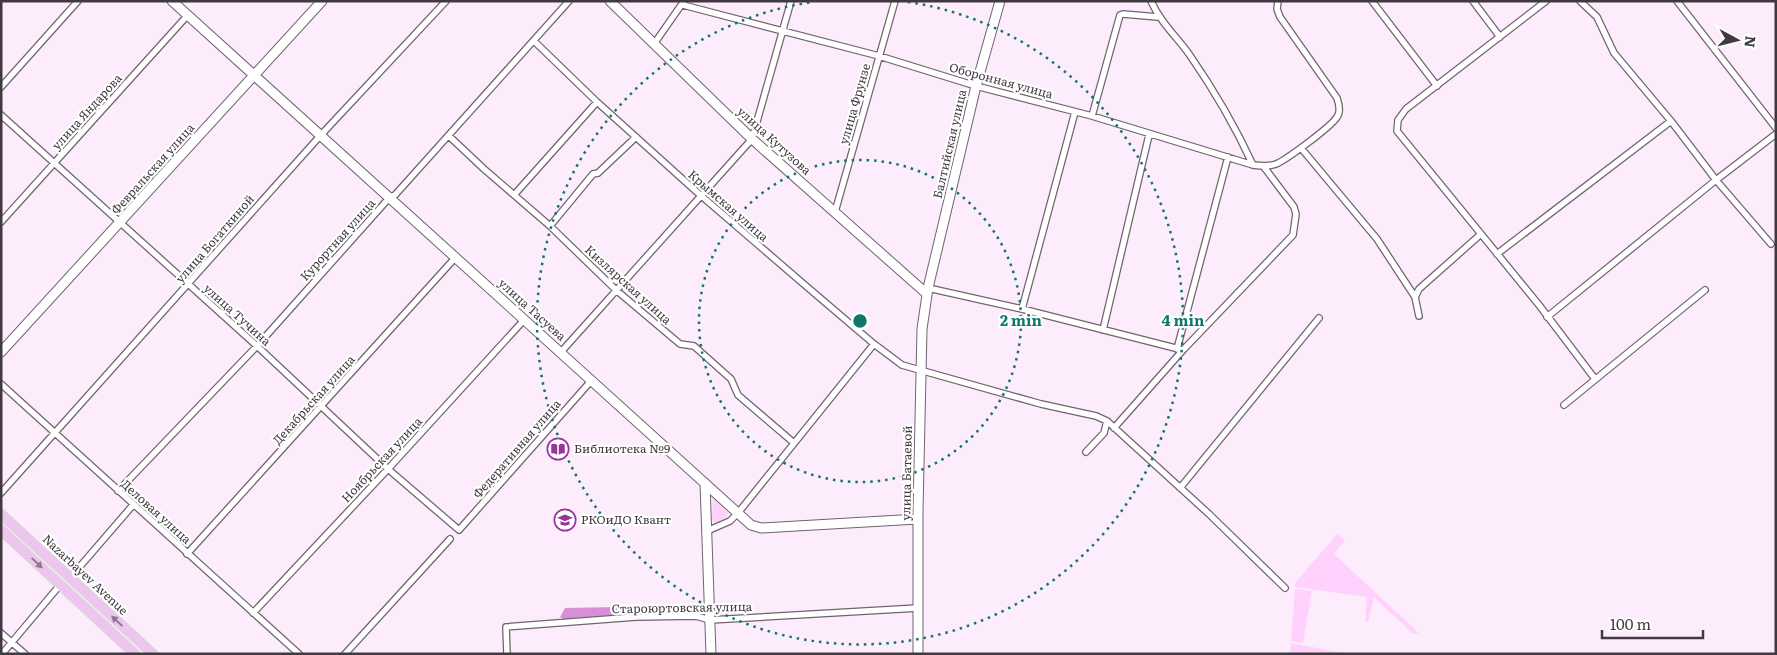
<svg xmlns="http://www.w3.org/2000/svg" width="1777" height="655" font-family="Literata,serif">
<rect width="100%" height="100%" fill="#fcecfc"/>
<path fill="#fed2fd" d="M 713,497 L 728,513 L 727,516 L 718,522 L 714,522 L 712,519 Z
M 1337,534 L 1345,540 L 1334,554 L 1419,633 L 1413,634 L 1374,597 L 1368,622 L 1365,622 L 1367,597 L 1295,587 L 1295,583 Z
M 1295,589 L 1312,591 L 1303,643 L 1291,641 Z
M 1291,643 L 1348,654 L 1290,654 Z"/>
<path fill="#d790d7" d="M 618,607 L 622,609 L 622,613 L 617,615 L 572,618 L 567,621 L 560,617 L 565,608 Z"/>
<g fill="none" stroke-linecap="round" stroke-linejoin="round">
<g stroke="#716370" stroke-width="8">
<path id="street" d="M 1151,1 C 1161,23 1176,36 1189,54 C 1214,90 1235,126 1253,165
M 1372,1 L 1437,86
M 1473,1 L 1500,37
M 1546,1 L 1406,109 L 1398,120 L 1397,131 L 1539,305 L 1595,379
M 1580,1 L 1597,17 L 1614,53 L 1671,121 L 1716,180 L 1771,244
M 1677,1 L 1776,128
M 683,5 L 879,56 L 976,86 L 1092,116 L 1253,165 C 1260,166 1268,167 1276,164 C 1286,160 1332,126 1337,117 C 1341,112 1339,104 1337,98 L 1280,17 L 1277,9 L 1278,1
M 534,41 L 597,102 L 698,193 L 806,286 L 874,344 L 902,365 L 1041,404 L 1096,416 L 1107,421 L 1209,514 L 1285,588
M 654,44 L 684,1
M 1,87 L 78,1
M 1,115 L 257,346 L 388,469 L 459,530 L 591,381
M 1092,116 L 1120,15 L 1123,14 L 1158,17
M 449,136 L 484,169 L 550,226 L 616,290 L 680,344 L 694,346 L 731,379 L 738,395 L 794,443
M 1301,148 L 1377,239 L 1415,297
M 514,195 L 597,102
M 835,212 L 895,1
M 1,222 L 187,16
M 550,226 L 593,174 L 598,173 L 636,137
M 1497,254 L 1671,121
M 928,288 L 1022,309 L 1183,350
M 1022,309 L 1075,112
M 1419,316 L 1415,297 L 1419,289 L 1481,234
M 1547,317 L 1716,180 L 1776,134
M 1103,330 L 1149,135
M 1177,349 L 1228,157
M 561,352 L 752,139 L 791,1
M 1,384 L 299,654
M 1564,405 L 1705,290
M 1114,428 L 1183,350 L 1293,235 L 1296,214 L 1294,207 L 1264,167
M 1086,452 L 1104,433 L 1107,421
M 1180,488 L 1319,318
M 118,491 L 257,346 L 390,197 L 395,195 L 569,1
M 1,493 L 320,136 L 446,1
M 707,531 L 730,521 L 738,513 L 874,344
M 187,554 L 455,258
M 70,578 L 133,505
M 253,613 L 388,469 L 524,320
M 1,633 L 25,654
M 2,654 L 60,585
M 345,654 L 450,539
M 507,654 L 506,627 L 636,617 L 696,616 L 710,620 L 918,608"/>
</g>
<g stroke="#716370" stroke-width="11">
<path id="secondary" d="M 172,1 L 751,525 L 761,528 L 918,519
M 610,1 L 752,139 L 927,294
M 1,352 L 322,1
M 705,483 L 711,654
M 918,654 L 918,511 L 922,329 L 928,288 L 976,86 L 1000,1"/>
</g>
<g stroke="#d9d8d9" stroke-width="11">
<path id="primary" d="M 1,514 L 153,654
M 1,530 L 135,654"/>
</g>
<use href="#street" stroke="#fff" stroke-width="5.5"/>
<use href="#secondary" stroke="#fff" stroke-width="9"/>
<use href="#primary" stroke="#eec5ee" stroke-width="9"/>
</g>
<defs><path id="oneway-solid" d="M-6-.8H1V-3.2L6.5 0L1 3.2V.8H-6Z" transform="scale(1.25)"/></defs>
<g fill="#8e798e">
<use href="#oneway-solid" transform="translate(37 563) rotate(43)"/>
<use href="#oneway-solid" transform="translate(117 621) rotate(-137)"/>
</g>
<g fill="none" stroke="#0f766e" stroke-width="2.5" stroke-dasharray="2.5 5">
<circle cx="860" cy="321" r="161"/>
<path d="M908 2A323 323 0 1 1 812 2"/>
</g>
<defs>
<g id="library-ring" transform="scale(1.125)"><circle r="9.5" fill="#fff" stroke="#98359b" stroke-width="1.5"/><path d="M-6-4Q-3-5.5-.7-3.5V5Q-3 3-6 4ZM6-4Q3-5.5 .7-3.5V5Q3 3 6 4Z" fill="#98359b"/></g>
<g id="school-ring" transform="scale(1.125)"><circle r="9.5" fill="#fff" stroke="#98359b" stroke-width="1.5"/><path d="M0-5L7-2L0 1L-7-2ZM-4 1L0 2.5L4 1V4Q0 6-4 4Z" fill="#98359b"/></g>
</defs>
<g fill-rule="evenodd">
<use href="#library-ring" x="558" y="449"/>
<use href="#school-ring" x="565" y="520"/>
</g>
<g text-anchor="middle" stroke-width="4.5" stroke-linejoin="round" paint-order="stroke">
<g font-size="12" fill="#403a40" stroke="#fff">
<text transform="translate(1001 81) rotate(15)" y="4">Оборонная улица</text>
<text transform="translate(855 104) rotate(-74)" y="4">улица Фрунзе</text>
<text transform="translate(87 112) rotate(-48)" y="4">улица Яндарова</text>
<text transform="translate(774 141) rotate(42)" y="4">улица Кутузова</text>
<text transform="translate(950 144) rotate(-77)" y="4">Балтийская улица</text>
<text transform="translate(153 169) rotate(-48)" y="4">Февральская улица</text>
<text transform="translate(728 206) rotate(41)" y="4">Крымская улица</text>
<text transform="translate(215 239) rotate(-49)" y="4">улица Богаткиной</text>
<text transform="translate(338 240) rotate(-48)" y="4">Курортная улица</text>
<text transform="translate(628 285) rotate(42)" y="4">Кизлярская улица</text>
<text transform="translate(532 310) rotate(42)" y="4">улица Тасуева</text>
<text transform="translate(237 315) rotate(42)" y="4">улица Тучина</text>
<text transform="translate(314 400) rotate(-48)" y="4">Декабрьская улица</text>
<text transform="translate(517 449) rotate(-49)" y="4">Федеративная улица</text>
<text transform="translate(382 460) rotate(-47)" y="4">Ноябрьская улица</text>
<text transform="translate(907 473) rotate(-89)" y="4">улица Батаевой</text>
<text transform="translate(156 512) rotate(42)" y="4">Деловая улица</text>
<text transform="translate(85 575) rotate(43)" y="4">Nazarbayev Avenue</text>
<text transform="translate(682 608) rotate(-1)" y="4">Староюртовская улица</text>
</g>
<g font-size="12" fill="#403a40" stroke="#fff" text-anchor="start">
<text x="574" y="453">Библиотека №9</text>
<text x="581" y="524">РКОиДО Квант</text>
</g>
</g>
<circle cx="860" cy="321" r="8" fill="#0f766e" stroke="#fff" stroke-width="2.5"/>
<g font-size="15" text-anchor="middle" font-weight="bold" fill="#0f766e" stroke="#fff" stroke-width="4.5" stroke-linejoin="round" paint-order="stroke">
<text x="1021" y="326">2 min</text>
<text x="1183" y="326">4 min</text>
</g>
<rect width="1777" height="655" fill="none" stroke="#403a40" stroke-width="5"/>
<g transform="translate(1737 40) rotate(97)" stroke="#ffffff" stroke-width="4" paint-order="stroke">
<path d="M0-4L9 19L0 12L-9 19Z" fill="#403a40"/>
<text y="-8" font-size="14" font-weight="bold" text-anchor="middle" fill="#403a40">N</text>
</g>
<path d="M1602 630v8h101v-8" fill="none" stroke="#403a40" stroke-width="2.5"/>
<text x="1610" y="630" font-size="15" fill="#403a40" stroke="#ffffff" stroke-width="4" paint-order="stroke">100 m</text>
</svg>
